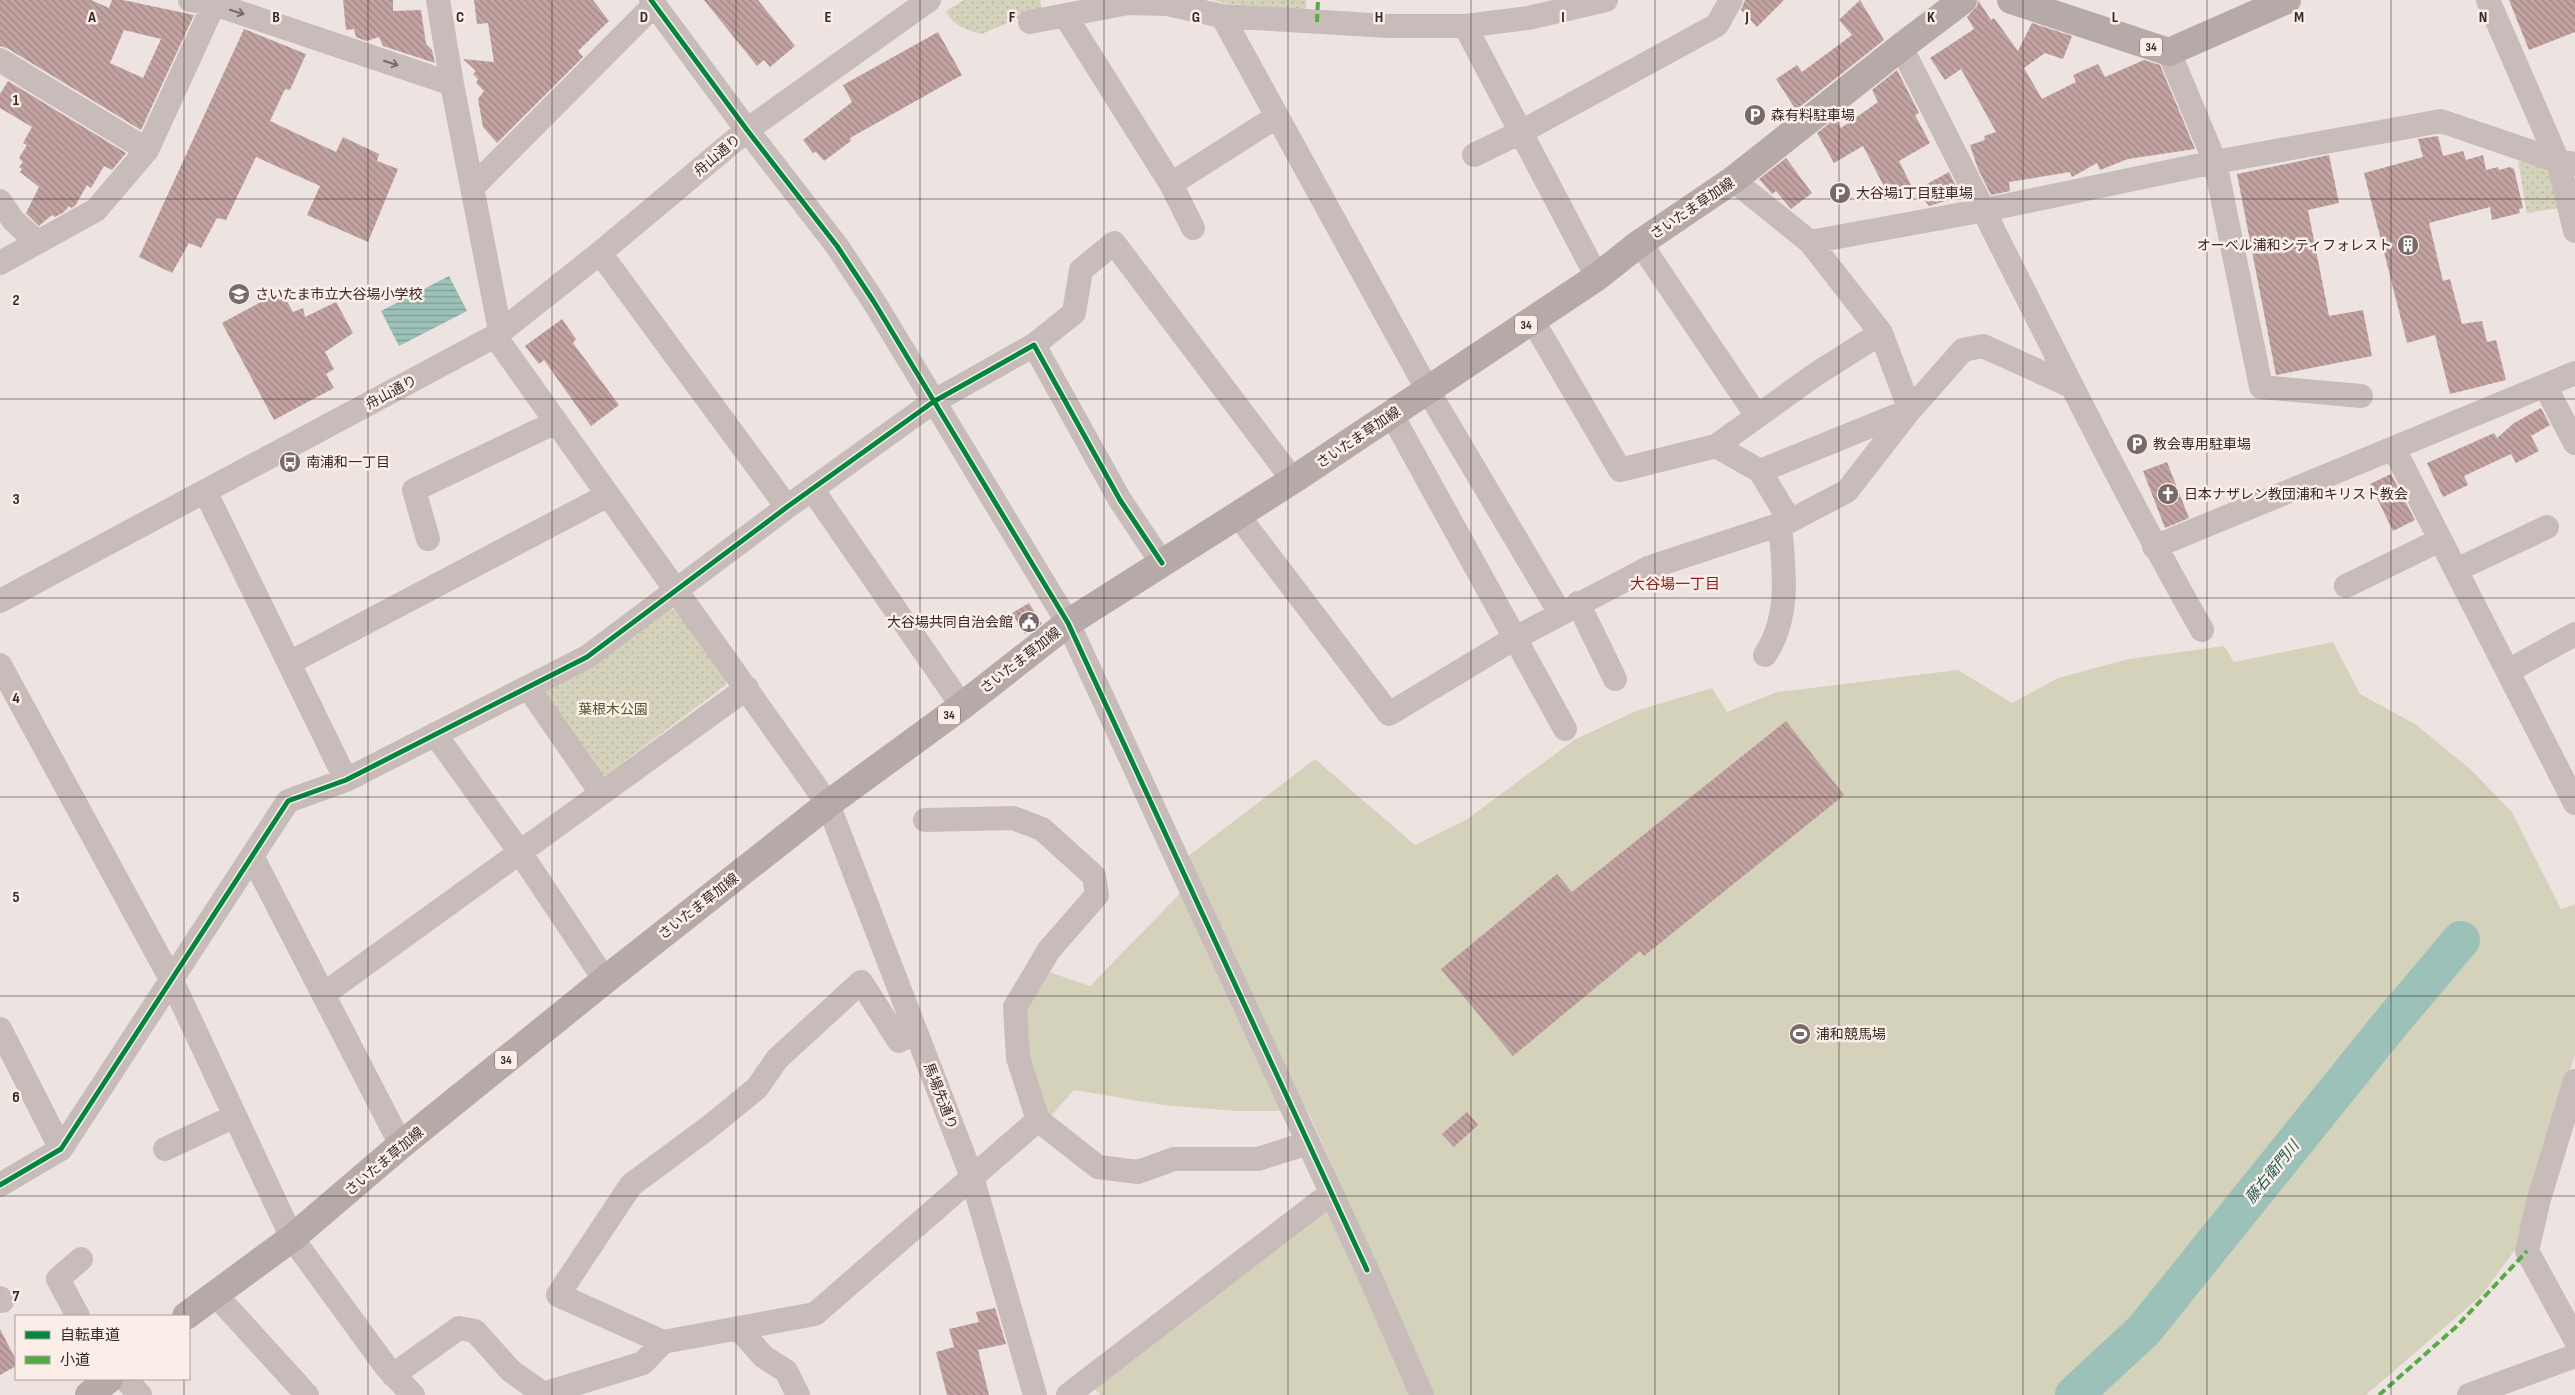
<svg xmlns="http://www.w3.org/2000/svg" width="2575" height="1395" font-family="'Sofia Sans Condensed','Noto Sans JP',sans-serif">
<defs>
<pattern id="park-dots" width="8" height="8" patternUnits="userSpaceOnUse" patternTransform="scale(1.25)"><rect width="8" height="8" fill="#d4d2ba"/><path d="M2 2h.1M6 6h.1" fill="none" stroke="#b7b4a0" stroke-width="1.8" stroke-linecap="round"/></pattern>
<pattern id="water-rules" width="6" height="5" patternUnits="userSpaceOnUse" patternTransform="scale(1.25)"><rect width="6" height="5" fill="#9bc1b8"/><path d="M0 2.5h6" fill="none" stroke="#7f9d96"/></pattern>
<pattern id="building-back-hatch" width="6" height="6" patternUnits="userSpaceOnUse" patternTransform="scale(1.25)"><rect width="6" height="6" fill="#c2a3a1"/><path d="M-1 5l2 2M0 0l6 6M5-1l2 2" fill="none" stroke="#9f8583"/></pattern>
</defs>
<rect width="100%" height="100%" fill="#ede4e1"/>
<path fill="url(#park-dots)" d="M 964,0 L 1040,0 L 1042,8 L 982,34 C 968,31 952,25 946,11 Z
M 1214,0 L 1306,0 L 1306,12 L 1224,3 Z
M 2518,161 L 2553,169 L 2560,208 L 2527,213 Z
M 669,608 L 680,610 L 727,678 L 726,685 L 606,775 L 599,775 L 543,694 L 546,688 Z"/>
<path fill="#d4d2ba" d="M 2333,642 L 2360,694 L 2415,724 L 2469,768 L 2512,812 L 2561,909 L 2575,904 L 2575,1054 L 2517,1247 L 2482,1295 L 2366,1395 L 1100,1395 L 1091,1384 L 1343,1190 L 1308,1111 L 1236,1111 L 1163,1105 L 1074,1090 L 1048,1119 L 1030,1067 L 1023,1014 L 1046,971 L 1090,986 L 1196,877 L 1187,857 L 1315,759 L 1415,845 L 1466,820 L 1574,740 L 1636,711 L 1712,688 L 1727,712 L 1777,692 L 1958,670 L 2012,703 L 2058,678 L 2129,659 L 2224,646 L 2234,662 Z"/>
<path fill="url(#water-rules)" d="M 449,276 L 467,311 L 399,346 L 381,311 Z"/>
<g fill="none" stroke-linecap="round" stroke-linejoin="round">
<path stroke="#9bc1b8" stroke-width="38" d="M 2074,1395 L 2144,1330 L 2390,1024 L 2461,940"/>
</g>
<path fill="url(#building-back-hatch)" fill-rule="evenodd" d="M 0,0 L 91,0 L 109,8 L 112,0 L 123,0 L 194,15 L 141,130 L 7,48 L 0,46 ZM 124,30 L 161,39 L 143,78 L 110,63 Z
M 343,0 L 393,0 L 393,11 L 421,10 L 426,44 L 432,50 L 435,63 L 383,46 L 379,37 L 366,41 L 356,37 L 354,29 L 346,30 Z
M 474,0 L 593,0 L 609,21 L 578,51 L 583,57 L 497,143 L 483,127 L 478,99 L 484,91 L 476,83 L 478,79 L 473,74 L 476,71 L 463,59 L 494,62 L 488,23 L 477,24 Z
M 704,0 L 758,0 L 795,46 L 770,67 L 764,60 L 757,66 Z
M 1745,0 L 1784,0 L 1757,27 L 1741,10 Z
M 1860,0 L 1884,40 L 1796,110 L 1776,79 L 1797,65 L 1802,72 L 1852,35 L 1839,20 Z
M 1978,0 L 1991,20 L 1994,18 L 2018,51 L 2032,23 L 2072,36 L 2063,59 L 2045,53 L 2024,68 L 2042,99 L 2076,82 L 2073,75 L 2098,64 L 2105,77 L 2144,60 L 2160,65 L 2195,149 L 2128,159 L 2100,170 L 2097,163 L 2072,177 L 2070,172 L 2009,182 L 2010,191 L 1991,195 L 1978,169 L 1970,145 L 1985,140 L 1984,136 L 1996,132 L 1961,69 L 1945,80 L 1930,58 L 1974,29 L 1967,17 L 1977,6 Z
M 2509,0 L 2575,0 L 2575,32 L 2529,50 Z
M 244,29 L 306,54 L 290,90 L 285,89 L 270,121 L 336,152 L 343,137 L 379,154 L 377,161 L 398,169 L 368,242 L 307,215 L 320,186 L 256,157 L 226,220 L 217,218 L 201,248 L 189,243 L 172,273 L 139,257 Z
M 938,32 L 962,75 L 850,138 L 851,141 L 824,161 L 816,152 L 813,153 L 803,140 L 852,102 L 843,85 Z
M 1897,70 L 1919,113 L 1915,115 L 1930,143 L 1899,161 L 1911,185 L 1889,196 L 1863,146 L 1834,163 L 1817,133 L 1836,118 L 1841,128 L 1878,102 L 1872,90 Z
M 8,81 L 126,153 L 112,170 L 104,166 L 91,188 L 87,185 L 75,206 L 71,208 L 69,206 L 64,212 L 55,217 L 52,215 L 39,226 L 26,213 L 39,187 L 20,172 L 22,169 L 19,167 L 23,162 L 19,158 L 27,145 L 23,143 L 32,127 L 0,108 L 0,94 Z
M 2438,136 L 2443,156 L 2463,151 L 2466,160 L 2483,155 L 2486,170 L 2498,167 L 2499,170 L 2510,167 L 2514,169 L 2523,208 L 2519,209 L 2520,213 L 2492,220 L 2490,207 L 2429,223 L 2443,281 L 2450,279 L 2462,324 L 2482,321 L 2487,342 L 2496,340 L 2506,380 L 2450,394 L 2435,335 L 2407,343 L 2364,173 L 2423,157 L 2418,139 Z
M 2329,155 L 2339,203 L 2308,210 L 2329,316 L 2363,310 L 2372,356 L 2276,375 L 2237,174 Z
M 1786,158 L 1812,193 L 1791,209 L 1776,191 L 1772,194 L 1759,179 Z
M 1949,172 L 1961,196 L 1929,206 L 1916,190 Z
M 281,291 L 293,312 L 303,308 L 305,317 L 336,302 L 353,333 L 325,352 L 334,369 L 326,374 L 334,388 L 274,420 L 222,323 Z
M 562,319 L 576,339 L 573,343 L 619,405 L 591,426 L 544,360 L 539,364 L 525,346 Z
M 2541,408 L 2550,425 L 2531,436 L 2539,451 L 2516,463 L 2511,454 L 2481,468 L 2464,476 L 2468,485 L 2443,497 L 2427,463 L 2494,433 L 2497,438 L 2514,423 Z
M 2167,462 L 2189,518 L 2165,528 L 2143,471 Z
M 2391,474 L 2415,520 L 2393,531 L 2370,484 Z
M 1029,603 L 1042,624 L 1025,634 L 1012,613 Z
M 1786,721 L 1844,795 L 1644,956 L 1640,951 L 1513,1056 L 1441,969 L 1557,874 L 1572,892 Z
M 1467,1112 L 1478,1125 L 1454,1147 L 1442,1134 Z
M 995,1308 L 1006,1344 L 978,1350 L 989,1395 L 947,1395 L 936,1352 L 954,1347 L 949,1329 L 979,1322 L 976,1312 Z
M 0,1329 L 16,1360 L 16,1366 L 0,1375 Z"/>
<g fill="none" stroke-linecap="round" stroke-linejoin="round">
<path stroke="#c7bcb9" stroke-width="24" d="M 190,0 L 214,4 L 452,84
M 438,0 L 452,84 L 500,331
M 651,0 L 747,130 L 837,246 L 874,302 L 1068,623 L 1367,1270 L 1422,1395
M 2488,0 L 2558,161 L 2575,231
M 1066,17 L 1171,184 L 1193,228
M 1030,22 L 1128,3 L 1167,4 L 1222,16
M 1465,26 L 1597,277
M 1901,47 C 2001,241 2094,440 2202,630
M 2169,52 L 2215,162 L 2261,387 L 2361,396
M 0,60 L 147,150
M 1474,155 L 1521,132 L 1717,25 L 1731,0
M 1733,180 L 1810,242 L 1985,210 L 2215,162 L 2441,121 L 2558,161 L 2575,164
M 1171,184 L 1276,117
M 472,188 L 654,5
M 0,201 L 13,220 L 37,242
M 1640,243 L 1757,416
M 600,253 L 787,507
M 0,263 L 96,210 L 147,150 L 214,4
M 495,336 L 828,804 L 972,1177 L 1035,1395
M 1034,345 L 1074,313 L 1081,270 L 1114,243 L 1293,480
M 2545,386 L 2575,443
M 1392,415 L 1565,729
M 1716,446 L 1816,374 L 1881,333
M 2394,449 L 2575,803
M 1760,471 L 1910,410 L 1881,333 L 1810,242
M 812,489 L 962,706
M 205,491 L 346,780
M 1237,514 L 1389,714 L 1515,638 L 1648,568 L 1790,521 L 1760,471 L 1716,446 L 1620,470 L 1533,321
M 1790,521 L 1847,491 L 1910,410 L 1963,350 L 1983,346 L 2071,386
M 428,539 L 414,490 L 556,422
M 2154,547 L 2575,373
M 2456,570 L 2547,527
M 2346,586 L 2440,540
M 0,601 L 495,336 L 600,253 L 747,130 L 929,0
M 1578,603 L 1615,679
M 1560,613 L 1427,389 L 1222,16 L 1388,26 L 1465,26 L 1528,18 L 1606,0
M 1765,655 C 1791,616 1784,569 1780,524
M 289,663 L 608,495
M 0,665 L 172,981 L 292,1238 L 387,1368 L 413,1395
M 2508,671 L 2575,634
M 528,687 L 601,793
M 435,734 L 519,851 L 605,980
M 925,820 L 1013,818 L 1042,829 L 1094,876 L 1097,895 L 1049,950 L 1015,1007 L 1018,1058 L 1038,1120 L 1098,1167 L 1138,1172 L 1174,1159 L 1258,1159 L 1308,1143
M 252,856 L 401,1145
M 324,994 L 747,688
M 0,1029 L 61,1149
M 2575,1081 L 2539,1199 L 2527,1251 L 2575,1339
M 165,1149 L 235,1116
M 0,1185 L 61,1149 L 288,801 L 346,780 L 587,657 L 787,507 L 933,402 L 1034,345 L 1120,500 L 1162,563
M 214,1293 L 307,1395
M 0,1298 L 2,1301
M 78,1316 L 58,1279 L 81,1259
M 738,1328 L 764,1357 L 786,1371 L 798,1395
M 663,1342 L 558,1295 L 631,1185 L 708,1128 L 757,1088 L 777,1059 L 861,982 L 899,1041 L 916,1032
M 393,1375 L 459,1328 L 475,1331 L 511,1371 L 542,1393
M 125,1379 L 140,1395
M 540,1395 L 643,1363 L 663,1342 L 815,1314 L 1038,1120
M 1068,1395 L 1331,1193
M 2469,1395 L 2575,1356"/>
<path stroke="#b5aaa8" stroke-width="28" d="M 2011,0 L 2169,52 L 2287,0
M 186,1316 L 292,1238 L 401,1145 L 605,980 L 828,804 L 962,706 L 1068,623 L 1293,480 L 1597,277 L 1640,243 L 1733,180 L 1901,47 L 1963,0
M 89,1395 L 109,1379"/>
<path stroke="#55ab44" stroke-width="4" stroke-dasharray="8 4" stroke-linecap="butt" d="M 1317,22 L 1318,0
M 2379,1395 L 2456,1327 L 2527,1251"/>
<g stroke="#fbede7" stroke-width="8">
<path id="cycleway" d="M 651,0 L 747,130 L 837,246 L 874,302 L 1068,623 L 1367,1270
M 0,1185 L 61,1149 L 288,801 L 346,780 L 587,657 L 787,507 L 933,402 L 1034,345 L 1120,500 L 1162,563"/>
</g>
<use href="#cycleway" stroke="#00873e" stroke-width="5"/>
</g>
<defs><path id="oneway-shaft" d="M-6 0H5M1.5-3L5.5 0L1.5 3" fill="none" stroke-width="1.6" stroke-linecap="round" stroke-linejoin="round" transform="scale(1.25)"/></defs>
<g stroke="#786b69">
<use href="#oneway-shaft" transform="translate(237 12) rotate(18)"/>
<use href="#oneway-shaft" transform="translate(391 63) rotate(18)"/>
</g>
<path fill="none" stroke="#382927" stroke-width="1" stroke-opacity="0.55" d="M 184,0 L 184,1316M 368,0 L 368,1395M 552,0 L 552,1395M 736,0 L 736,1395M 920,0 L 920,1395M 1104,0 L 1104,1395M 1288,0 L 1288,1395M 1471,0 L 1471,1395M 1655,0 L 1655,1395M 1839,0 L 1839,1395M 2023,0 L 2023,1395M 2207,0 L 2207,1395M 2391,0 L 2391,1395M 0,199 L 2575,199M 0,399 L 2575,399M 0,598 L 2575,598M 0,797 L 2575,797M 0,996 L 2575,996M 0,1196 L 2575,1196M 184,1379 L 184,1395"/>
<defs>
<g id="parking-disc" transform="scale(1.125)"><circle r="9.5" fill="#776a68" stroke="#fbede7"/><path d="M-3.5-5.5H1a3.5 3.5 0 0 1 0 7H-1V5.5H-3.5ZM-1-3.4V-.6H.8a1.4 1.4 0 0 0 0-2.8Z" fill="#fff"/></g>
<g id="building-disc" transform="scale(1.125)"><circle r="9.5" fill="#776a68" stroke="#fbede7"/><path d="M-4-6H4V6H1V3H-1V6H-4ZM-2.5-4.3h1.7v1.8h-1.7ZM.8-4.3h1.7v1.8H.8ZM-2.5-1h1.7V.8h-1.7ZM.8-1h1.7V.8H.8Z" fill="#fff"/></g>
<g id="school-disc" transform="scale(1.125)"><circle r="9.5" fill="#776a68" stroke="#fbede7"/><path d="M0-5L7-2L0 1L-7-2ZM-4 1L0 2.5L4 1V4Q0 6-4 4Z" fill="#fff"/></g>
<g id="bus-disc" transform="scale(1.125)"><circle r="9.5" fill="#776a68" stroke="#fbede7"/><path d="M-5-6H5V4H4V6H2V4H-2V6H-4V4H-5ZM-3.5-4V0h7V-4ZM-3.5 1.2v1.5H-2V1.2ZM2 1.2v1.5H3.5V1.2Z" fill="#fff"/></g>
<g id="church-disc" transform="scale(1.125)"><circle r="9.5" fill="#776a68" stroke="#fbede7"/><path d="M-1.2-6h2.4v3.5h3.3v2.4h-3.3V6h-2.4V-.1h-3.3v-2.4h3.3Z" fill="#fff"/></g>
<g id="civic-disc" transform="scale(1.125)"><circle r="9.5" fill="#776a68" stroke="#fbede7"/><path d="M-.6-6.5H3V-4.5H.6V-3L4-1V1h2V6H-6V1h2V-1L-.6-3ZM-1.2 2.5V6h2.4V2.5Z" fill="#fff"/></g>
<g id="stadium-disc" transform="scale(1.125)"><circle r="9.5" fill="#776a68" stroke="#fbede7"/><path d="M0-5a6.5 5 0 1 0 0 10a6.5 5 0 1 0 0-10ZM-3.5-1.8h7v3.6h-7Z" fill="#fff"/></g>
</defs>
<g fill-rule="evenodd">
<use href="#parking-disc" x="1755" y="115"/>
<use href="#parking-disc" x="1840" y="193"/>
<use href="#building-disc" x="2408" y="245"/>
<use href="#school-disc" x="239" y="294"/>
<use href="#parking-disc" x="2137" y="444"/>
<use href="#bus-disc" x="290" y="462"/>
<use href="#church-disc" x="2168" y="494"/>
<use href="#civic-disc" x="1029" y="622"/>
<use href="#stadium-disc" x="1800" y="1034"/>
</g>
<g text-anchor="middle" stroke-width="5" stroke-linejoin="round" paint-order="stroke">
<g fill="#fbede7" stroke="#726461" stroke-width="1">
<rect x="2140" y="37.5" width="22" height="19" rx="4"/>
<rect x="1515" y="315.5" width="22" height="19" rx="4"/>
<rect x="938" y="705.5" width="22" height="19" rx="4"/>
<rect x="495" y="1050.5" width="22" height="19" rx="4"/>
</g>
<g font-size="12" font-weight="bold" fill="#382927">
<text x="2151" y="51">34</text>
<text x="1526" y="329">34</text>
<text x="949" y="719">34</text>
<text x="506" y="1064">34</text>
</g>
<g font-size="14" fill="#382927" stroke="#fbede7" text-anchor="start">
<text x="1771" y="120">森有料駐車場</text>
<text x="1856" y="198">大谷場1丁目駐車場</text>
<text x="2392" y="250" text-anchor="end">オーベル浦和シティフォレスト</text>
<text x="255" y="299">さいたま市立大谷場小学校</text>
<text x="2153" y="449">教会専用駐車場</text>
<text x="306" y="467">南浦和一丁目</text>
<text x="2184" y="499">日本ナザレン教団浦和キリスト教会</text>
<text x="1013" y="627" text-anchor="end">大谷場共同自治会館</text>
<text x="1816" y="1039">浦和競馬場</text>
</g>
<g font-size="14" fill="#382927" stroke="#fbede7">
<text transform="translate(717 155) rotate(-40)" y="5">舟山通り</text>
<text transform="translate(1692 208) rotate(-34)" y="5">さいたま草加線</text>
<text transform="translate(391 392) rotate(-28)" y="5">舟山通り</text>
<text transform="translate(1358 437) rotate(-34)" y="5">さいたま草加線</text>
<text transform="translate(1020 660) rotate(-38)" y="5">さいたま草加線</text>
<text transform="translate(698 906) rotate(-38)" y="5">さいたま草加線</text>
<text transform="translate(941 1096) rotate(69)" y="5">馬場先通り</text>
<text transform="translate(384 1161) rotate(-40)" y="5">さいたま草加線</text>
</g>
<g font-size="14" fill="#515729" stroke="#fbede7">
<text x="613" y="714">葉根木公園</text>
</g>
<g font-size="15" fill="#8b1c1b" stroke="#fbede7">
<text x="1675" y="589">大谷場一丁目</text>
</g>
<g font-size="15" font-style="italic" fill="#1a5c51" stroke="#fbede7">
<text transform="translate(2272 1172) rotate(-51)" y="5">藤右衛門川</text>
</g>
</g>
<g font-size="16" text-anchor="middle" font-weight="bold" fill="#382927" stroke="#fbede7" stroke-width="5" stroke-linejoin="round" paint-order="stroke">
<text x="92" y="22">A</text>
<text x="276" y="22">B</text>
<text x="460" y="22">C</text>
<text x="644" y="22">D</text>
<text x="828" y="22">E</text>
<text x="1012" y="22">F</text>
<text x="1196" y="22">G</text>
<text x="1379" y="22">H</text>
<text x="1563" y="22">I</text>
<text x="1747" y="22">J</text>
<text x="1931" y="22">K</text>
<text x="2115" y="22">L</text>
<text x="2299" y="22">M</text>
<text x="2483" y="22">N</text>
<text x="16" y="105">1</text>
<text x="16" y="305">2</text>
<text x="16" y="504">3</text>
<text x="16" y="703">4</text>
<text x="16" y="902">5</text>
<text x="16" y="1102">6</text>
<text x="16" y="1301">7</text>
</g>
<rect x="15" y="1315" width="175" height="65" fill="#fbede7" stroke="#ad9f9a"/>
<rect x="25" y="1331" width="25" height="8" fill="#00873e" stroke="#ad9f9a"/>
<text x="60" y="1340" font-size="15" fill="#382927">自転車道</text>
<rect x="25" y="1356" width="25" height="8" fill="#55ab44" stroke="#ad9f9a"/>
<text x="60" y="1365" font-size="15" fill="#382927">小道</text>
</svg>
